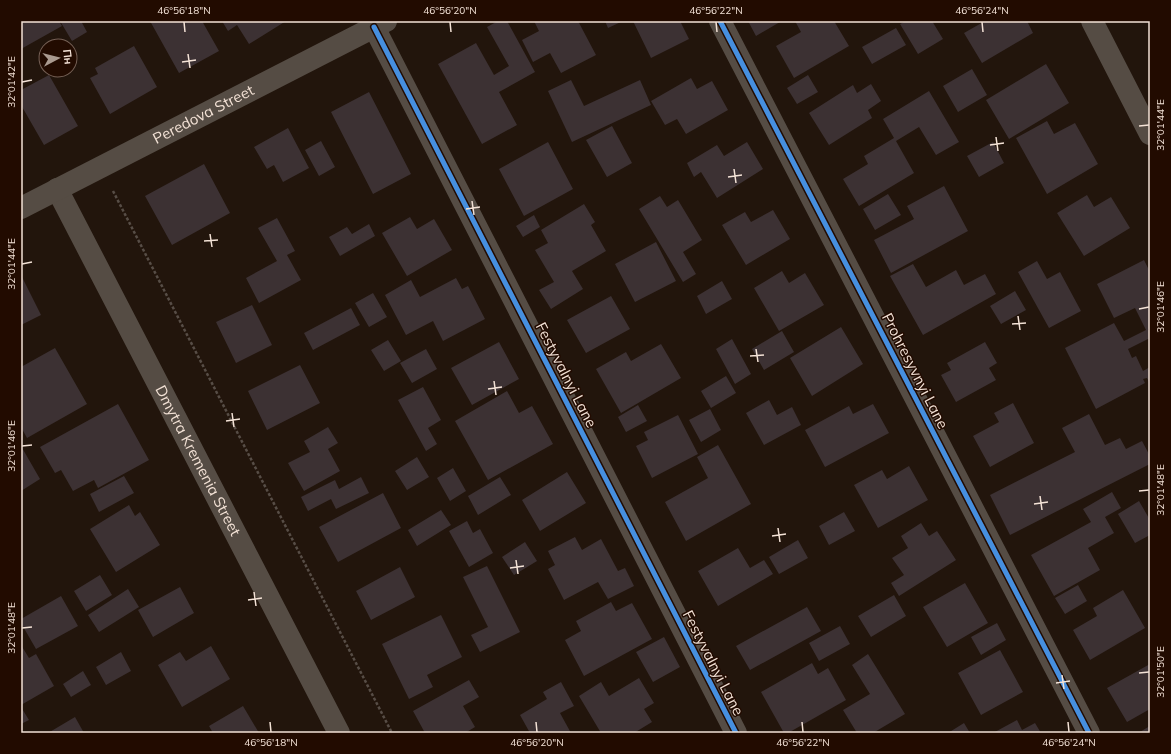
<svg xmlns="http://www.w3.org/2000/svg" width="1171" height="754" font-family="Mulish,sans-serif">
<rect width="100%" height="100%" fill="#22150c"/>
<path fill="#3c3133" d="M 21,21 L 59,21 L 62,26 L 21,49 Z
M 60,21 L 81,21 L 87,32 L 72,41 Z
M 150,21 L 202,21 L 219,51 L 179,73 Z
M 222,21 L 286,21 L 249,44 L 237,25 L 228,31 Z
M 498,21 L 507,21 L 535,72 L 499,92 L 517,125 L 482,144 L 438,64 L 476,43 L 494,75 L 509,66 L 487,27 Z
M 534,21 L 578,21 L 596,55 L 561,73 L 550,53 L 533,62 L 522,40 L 539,31 Z
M 605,21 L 623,21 L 608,28 Z
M 633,21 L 680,21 L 689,39 L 651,58 Z
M 748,21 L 780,21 L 780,22 L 756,36 Z
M 795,21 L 834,21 L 849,46 L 794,78 L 776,46 L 801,32 Z
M 906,21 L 932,21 L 943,39 L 918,54 L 900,24 Z
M 985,21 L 1027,21 L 1033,33 L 982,63 L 964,33 Z
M 896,28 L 906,45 L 872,64 L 862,47 Z
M 134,46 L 157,87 L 110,114 L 90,78 L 98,74 L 95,68 Z
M 1046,64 L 1069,103 L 1009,139 L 986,100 Z
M 972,69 L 987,95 L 958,112 L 943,86 Z
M 49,75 L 78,126 L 44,145 L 21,105 L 21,90 Z
M 808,75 L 818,92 L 797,104 L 787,88 Z
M 691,78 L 697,89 L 712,81 L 728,110 L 686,134 L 677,119 L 665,125 L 651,101 Z
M 571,80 L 584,106 L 640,80 L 651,105 L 572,142 L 548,91 Z
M 871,84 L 881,101 L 868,110 L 872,118 L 829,145 L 809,113 L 853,85 L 857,93 Z
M 929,91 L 959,142 L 936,155 L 919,127 L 896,141 L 914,173 L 859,206 L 843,179 L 868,164 L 864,156 L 894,138 L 883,119 Z
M 369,92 L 411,174 L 373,194 L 331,112 Z
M 1047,121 L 1054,134 L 1075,123 L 1098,164 L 1047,194 L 1016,138 Z
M 612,126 L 632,163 L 607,177 L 586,140 Z
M 288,128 L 309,168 L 283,182 L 274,165 L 267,169 L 254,147 Z
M 321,141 L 335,167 L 319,176 L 305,150 Z
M 548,142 L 573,189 L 524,216 L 499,169 Z
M 747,142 L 763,169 L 717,198 L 701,172 L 694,177 L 687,163 L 717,145 L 724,156 Z
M 993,142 L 1004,163 L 979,177 L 967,156 Z
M 204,164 L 230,213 L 172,245 L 145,196 Z
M 944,186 L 968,231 L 891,273 L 874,240 L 914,219 L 907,206 Z
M 888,194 L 901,215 L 875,230 L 863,209 Z
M 1087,195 L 1094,207 L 1111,197 L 1130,228 L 1084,256 L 1057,213 Z
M 660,196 L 667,207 L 678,200 L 702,240 L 683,252 L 696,274 L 683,282 L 639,209 Z
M 584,204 L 595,222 L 591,225 L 606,251 L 572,271 L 583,289 L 551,309 L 539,290 L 554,282 L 535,250 L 548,243 L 541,230 Z
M 773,210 L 790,239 L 746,265 L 722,225 L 745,212 L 751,222 Z
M 534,215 L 540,227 L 523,237 L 516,226 Z
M 410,217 L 417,229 L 434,219 L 452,250 L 407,276 L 382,233 Z
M 277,218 L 295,251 L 287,255 L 301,280 L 259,303 L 246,278 L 277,261 L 258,228 Z
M 369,224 L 375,236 L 340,256 L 329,237 L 347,227 L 352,234 Z
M 656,242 L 676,281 L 635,302 L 615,264 Z
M 1144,260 L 1150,272 L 1150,328 L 1148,329 L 1150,333 L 1150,338 L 1128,349 L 1132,358 L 1136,356 L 1143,371 L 1150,367 L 1150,384 L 1147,378 L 1143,379 L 1145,383 L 1096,409 L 1065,348 L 1114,323 L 1124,341 L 1146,330 L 1135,308 L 1114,318 L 1097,284 Z
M 1037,261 L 1047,279 L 1060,272 L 1081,311 L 1049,328 L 1018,272 Z
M 913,264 L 926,287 L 956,270 L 964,285 L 985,274 L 996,294 L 923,335 L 890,276 Z
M 782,271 L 789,283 L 805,273 L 824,305 L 779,331 L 754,288 Z
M 21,275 L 41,315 L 21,325 Z
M 456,278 L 462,289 L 468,286 L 485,319 L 443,341 L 433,321 L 406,335 L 385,295 L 411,280 L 420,297 Z
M 722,281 L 732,299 L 706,314 L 697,296 Z
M 1015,291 L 1026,310 L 1001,324 L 990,306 Z
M 373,293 L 387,317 L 369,327 L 355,303 Z
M 611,296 L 630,329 L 586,353 L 567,320 Z
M 252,305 L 272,345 L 236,363 L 216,322 Z
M 351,308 L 360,325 L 313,350 L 304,333 Z
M 841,327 L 863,364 L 812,396 L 790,358 Z
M 782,331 L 794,352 L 764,370 L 752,349 Z
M 732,339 L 751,374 L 735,384 L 716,349 Z
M 388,340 L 401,361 L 384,371 L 371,350 Z
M 499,342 L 519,379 L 472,405 L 451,368 Z
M 985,342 L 997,363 L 989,368 L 996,380 L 956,402 L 941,375 L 951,370 L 947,363 Z
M 661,344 L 681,378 L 621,413 L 596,369 L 626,352 L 631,361 Z
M 55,348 L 87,404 L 27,438 L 21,427 L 21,367 Z
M 426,349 L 437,369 L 412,383 L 400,363 Z
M 300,365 L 320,403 L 267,430 L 248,391 Z
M 726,376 L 736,393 L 711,408 L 701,391 Z
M 423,387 L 441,420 L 428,428 L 437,444 L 426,451 L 398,400 Z
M 507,391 L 519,413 L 532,406 L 553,444 L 488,480 L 455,421 Z
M 769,400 L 777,415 L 792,407 L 801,425 L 764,445 L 746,413 Z
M 1013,403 L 1034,443 L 990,467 L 973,436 L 999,422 L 994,413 Z
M 118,404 L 149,460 L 98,488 L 94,480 L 73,491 L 61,470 L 55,473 L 40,447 Z
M 873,404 L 889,433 L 825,467 L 805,430 L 849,406 L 853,414 Z
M 638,405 L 647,421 L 626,432 L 618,417 Z
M 710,409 L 721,430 L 701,442 L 689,420 Z
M 1089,414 L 1105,445 L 1120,438 L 1126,449 L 1142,441 L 1150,456 L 1150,464 L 1010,535 L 990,495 L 1075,452 L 1062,428 Z
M 678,415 L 698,454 L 652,478 L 636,446 L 648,440 L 644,432 Z
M 328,427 L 338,443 L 328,449 L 340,471 L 304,491 L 288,463 L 310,452 L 304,441 Z
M 718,445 L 751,504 L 686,541 L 665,502 L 708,478 L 697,457 Z
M 21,446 L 40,479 L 21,491 Z
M 417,457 L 429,477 L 407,490 L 395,471 Z
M 909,466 L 928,500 L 878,528 L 854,485 L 882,470 L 887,479 Z
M 453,468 L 466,491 L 450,501 L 437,478 Z
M 567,472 L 586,503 L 540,531 L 522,500 Z
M 124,476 L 134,493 L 99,512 L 90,494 Z
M 361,477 L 369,493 L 336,509 L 331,499 L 308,511 L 301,497 L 335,480 L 339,489 Z
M 500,477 L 511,495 L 478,515 L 468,496 Z
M 1112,492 L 1121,508 L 1105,517 L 1114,533 L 1088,548 L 1100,570 L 1054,596 L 1031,555 L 1091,522 L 1083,509 Z
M 383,493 L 401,528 L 338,562 L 319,527 Z
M 1139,501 L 1150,520 L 1150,535 L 1135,543 L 1118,514 Z
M 129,505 L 135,516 L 140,512 L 160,545 L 116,572 L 90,529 Z
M 441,510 L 451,525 L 417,546 L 408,530 Z
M 844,512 L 855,531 L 829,545 L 819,526 Z
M 467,521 L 473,533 L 480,529 L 493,553 L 469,567 L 449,531 Z
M 921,523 L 929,536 L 937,531 L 956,560 L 899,596 L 891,583 L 904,575 L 892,558 L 908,548 L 901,536 Z
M 575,537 L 582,550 L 601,539 L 618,571 L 625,568 L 634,586 L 608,599 L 598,582 L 564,600 L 548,569 L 555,565 L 548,551 Z
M 798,540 L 808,558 L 779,574 L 769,557 Z
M 525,542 L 537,561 L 514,575 L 502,557 Z
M 738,548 L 750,568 L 764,560 L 773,574 L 718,606 L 698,571 Z
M 487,566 L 520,632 L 480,652 L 471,635 L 488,627 L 463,577 Z
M 400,567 L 415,597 L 371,620 L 356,591 Z
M 100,575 L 112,595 L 86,611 L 74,591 Z
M 965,583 L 988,623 L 947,647 L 923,607 Z
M 1078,585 L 1087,601 L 1065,614 L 1055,598 Z
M 180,587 L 194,613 L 153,637 L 138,610 Z
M 128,589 L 139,607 L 99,632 L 88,615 Z
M 1123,590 L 1145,628 L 1090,660 L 1073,630 L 1097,616 L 1093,608 Z
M 894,595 L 906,616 L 871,637 L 858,616 Z
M 61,596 L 78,626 L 36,649 L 21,623 L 21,619 Z
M 611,602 L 616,611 L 632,603 L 652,639 L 584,676 L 565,640 L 581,631 L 576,621 Z
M 807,607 L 821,631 L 750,670 L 736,646 Z
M 441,615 L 462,657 L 427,675 L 433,687 L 409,699 L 382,644 Z
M 997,623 L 1006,640 L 981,655 L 971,637 Z
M 840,626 L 850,644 L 819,661 L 809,643 Z
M 664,637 L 680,667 L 653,682 L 636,652 Z
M 21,645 L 29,658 L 36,654 L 54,686 L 21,705 Z
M 211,646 L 230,679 L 182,707 L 158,665 L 180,652 L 186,661 Z
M 1000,650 L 1023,692 L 981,715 L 958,673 Z
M 121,652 L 131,671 L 106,685 L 96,667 Z
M 868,654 L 905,714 L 873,733 L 857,733 L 843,710 L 870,694 L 852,665 Z
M 812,663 L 818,674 L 828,668 L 846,700 L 788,733 L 784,733 L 761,692 Z
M 1150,664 L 1150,709 L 1127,722 L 1107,688 Z
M 83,671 L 91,685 L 71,697 L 63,684 Z
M 639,678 L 654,703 L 644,709 L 652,722 L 634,733 L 601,733 L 579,696 L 601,682 L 609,696 Z
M 469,680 L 479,697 L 463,706 L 475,727 L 465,733 L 425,733 L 413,711 Z
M 561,682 L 574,706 L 560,713 L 571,733 L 530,733 L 520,715 L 547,699 L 543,692 Z
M 243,706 L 259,733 L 213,733 L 209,726 Z
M 21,707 L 29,720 L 21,724 Z
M 75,717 L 84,733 L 48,733 Z
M 1017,720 L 1022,730 L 1035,723 L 1041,733 L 993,733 Z
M 964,723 L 970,733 L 948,733 Z
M 1150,726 L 1150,733 L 1138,733 Z"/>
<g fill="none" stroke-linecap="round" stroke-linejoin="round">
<path stroke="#574d46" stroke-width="2.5" stroke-dasharray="3 2" stroke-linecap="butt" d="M 113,191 L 392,733"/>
<g stroke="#554c44" stroke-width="22">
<path d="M 720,21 L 1089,733"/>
<path d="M 1092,21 L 1150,134"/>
<path d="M 374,27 L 736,733"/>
<path id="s1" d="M 57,189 L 339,733"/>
<path id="s2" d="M 21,208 L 386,21"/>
</g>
<g stroke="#220b00" stroke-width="8">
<path id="cycleway" d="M 720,21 L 1089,733
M 374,27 L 736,733"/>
</g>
<use href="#cycleway" stroke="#468fdf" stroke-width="5"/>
</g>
<path fill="none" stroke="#f3e2d6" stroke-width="1.5" d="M 184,22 L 185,32M 450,22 L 451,32M 716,22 L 717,32M 982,22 L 983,32M 188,54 L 190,68M 182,62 L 196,60M 22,82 L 32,80M 1139,126 L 1149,125M 996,137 L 998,151M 990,145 L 1004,143M 734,169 L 736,183M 728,177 L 742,175M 472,201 L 474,215M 466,209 L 480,207M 210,234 L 212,247M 204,241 L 218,240M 22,264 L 32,262M 1139,309 L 1149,307M 1018,316 L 1020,330M 1012,324 L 1026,323M 756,349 L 758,362M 750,356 L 764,355M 494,381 L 496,395M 488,389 L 502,387M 232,413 L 234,427M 226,421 L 240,419M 22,446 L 32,445M 1139,491 L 1149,490M 1040,496 L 1042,510M 1034,504 L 1048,502M 778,528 L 780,542M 772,536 L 786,534M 516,560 L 518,574M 510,568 L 524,566M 254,592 L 256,606M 248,600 L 262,598M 22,628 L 32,627M 1139,673 L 1149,672M 1062,675 L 1064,689M 1056,683 L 1070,681M 270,722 L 271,732M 536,722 L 537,732M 802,722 L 803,732M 1068,722 L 1069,732"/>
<g text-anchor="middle" stroke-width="3" stroke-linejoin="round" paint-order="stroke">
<g font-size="15" fill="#f3e2d6" stroke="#220b00">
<text dy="5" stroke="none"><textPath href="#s2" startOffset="205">Peredova Street</textPath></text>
<text transform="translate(915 371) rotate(63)" y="5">Prohresyvnyi Lane</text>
<text transform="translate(566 375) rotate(63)" y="5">Festyvalnyi Lane</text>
<text dy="5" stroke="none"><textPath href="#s1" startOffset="306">Dmytra Kremenia Street</textPath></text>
<text transform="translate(713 663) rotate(63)" y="5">Festyvalnyi Lane</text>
</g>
</g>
<rect width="1171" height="754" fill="none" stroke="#220b00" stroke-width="44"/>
<g transform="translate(58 58) rotate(83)"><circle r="19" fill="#220b00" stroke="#766156"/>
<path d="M0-3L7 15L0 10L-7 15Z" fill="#aa9a8f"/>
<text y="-6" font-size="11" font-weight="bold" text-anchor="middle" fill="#f3e2d6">Пн</text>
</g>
<rect x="22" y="22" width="1127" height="710" fill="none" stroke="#f3e2d6" stroke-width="1.5"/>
<g font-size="10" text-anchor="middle" fill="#f3e2d6">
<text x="184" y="14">46°56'18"N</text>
<text x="450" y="14">46°56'20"N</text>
<text x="716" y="14">46°56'22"N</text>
<text x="982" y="14">46°56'24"N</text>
<text transform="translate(11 82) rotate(-90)" y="4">32°01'42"E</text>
<text transform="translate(1160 125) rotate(-90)" y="4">32°01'44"E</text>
<text transform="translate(11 264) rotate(-90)" y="4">32°01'44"E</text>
<text transform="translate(1160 307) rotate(-90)" y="4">32°01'46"E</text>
<text transform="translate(11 446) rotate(-90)" y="4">32°01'46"E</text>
<text transform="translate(1160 490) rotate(-90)" y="4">32°01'48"E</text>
<text transform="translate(11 628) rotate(-90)" y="4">32°01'48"E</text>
<text transform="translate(1160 672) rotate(-90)" y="4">32°01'50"E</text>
<text x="271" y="746">46°56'18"N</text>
<text x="537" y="746">46°56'20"N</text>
<text x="803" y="746">46°56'22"N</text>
<text x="1069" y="746">46°56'24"N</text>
</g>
</svg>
